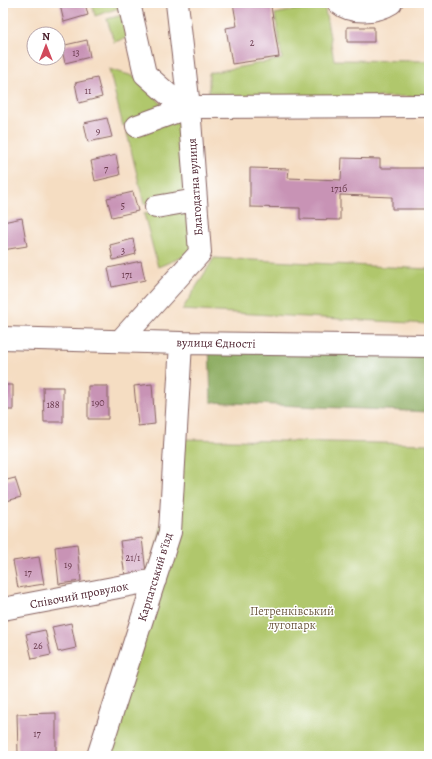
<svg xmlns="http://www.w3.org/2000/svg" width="432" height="759" font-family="Alegreya,serif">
<rect width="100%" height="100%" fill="#fff"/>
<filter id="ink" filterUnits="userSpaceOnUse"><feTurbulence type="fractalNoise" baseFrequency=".025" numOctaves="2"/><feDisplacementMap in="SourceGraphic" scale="8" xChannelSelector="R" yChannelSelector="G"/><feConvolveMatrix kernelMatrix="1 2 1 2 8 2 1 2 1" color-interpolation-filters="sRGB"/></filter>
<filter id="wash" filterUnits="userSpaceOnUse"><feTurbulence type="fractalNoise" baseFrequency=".012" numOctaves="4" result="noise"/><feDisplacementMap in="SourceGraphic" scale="16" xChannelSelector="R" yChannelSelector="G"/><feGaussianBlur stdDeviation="0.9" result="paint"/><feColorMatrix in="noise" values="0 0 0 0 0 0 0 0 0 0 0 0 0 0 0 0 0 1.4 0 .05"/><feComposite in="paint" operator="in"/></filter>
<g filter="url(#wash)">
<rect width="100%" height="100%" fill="#f5ddc2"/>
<path fill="#b0c76c" stroke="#7d734c" d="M 92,3 L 121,3 L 122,7 L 95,16 Z
M 324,4 L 334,60 L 429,61 L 429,96 L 209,101 L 209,73 L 282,59 L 275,14 Z
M 126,14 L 133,36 L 114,42 L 107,19 Z
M 109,69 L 143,79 L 166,111 L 123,126 Z
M 185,115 L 191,196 L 144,204 L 127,133 Z
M 192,204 L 197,251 L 158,267 L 144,214 Z
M 214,258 L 429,269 L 429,324 L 182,310 Z
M 182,439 L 429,444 L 429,756 L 107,756 Z"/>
<path fill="#8cac60" stroke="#6b6646" d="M 209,343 L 429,345 L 429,412 L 211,402 Z"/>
<g id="blocks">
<path fill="#c893b5" d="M 66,3 L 85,3 L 88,15 L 64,22 L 60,5 Z
M 233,3 L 282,3 L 271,6 L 279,57 L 232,64 L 226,28 L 237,26 Z
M 347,27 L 374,27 L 374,42 L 347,42 Z
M 87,40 L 90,57 L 65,63 L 61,46 Z
M 97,78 L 102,97 L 79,103 L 75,83 Z
M 107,118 L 112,137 L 88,142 L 84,123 Z
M 116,155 L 120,175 L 95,181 L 91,161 Z
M 342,158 L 380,159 L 380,168 L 429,168 L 429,209 L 392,209 L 392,197 L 341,195 L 340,195 L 340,220 L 300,219 L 300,208 L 250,207 L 250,168 L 289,169 L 288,178 L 341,180 Z
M 133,192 L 138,211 L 112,217 L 107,198 Z
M 22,218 L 27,246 L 3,250 L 3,222 Z
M 133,239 L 136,254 L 113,260 L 110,245 Z
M 141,261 L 145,280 L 112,287 L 108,268 Z
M 152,384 L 155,424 L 138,426 L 134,386 Z
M 3,385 L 13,385 L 13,410 L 3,410 Z
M 88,386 L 108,386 L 108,419 L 88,419 Z
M 43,387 L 63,387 L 63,422 L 44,422 Z
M 15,478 L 21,497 L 3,502 L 3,481 Z
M 142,538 L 146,573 L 125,576 L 120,541 Z
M 77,544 L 81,581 L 59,584 L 55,547 Z
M 39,557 L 44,584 L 18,588 L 13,561 Z
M 71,623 L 76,648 L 58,652 L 52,627 Z
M 45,630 L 51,655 L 32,659 L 26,634 Z
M 56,713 L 56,752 L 18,753 L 17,714 Z"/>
</g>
</g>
<g filter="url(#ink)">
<use href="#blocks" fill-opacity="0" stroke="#866260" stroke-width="1"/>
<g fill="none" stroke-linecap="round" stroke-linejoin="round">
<g stroke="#866260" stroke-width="24">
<path id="minor" d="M 129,3 L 145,74 L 171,97 L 189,107
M 339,3 C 352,14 377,12 391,3
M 137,126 L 189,107 L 429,106
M 156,207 L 196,200
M 3,338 L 181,343 L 429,346
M 120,341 L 200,253 L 189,107 L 177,3
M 3,609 L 155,580
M 98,756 L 170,532 L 181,343"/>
</g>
<use href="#minor" stroke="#fff" stroke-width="22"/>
</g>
</g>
<g text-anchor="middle" stroke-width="3" stroke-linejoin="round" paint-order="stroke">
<g font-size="10" fill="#6a3c4e">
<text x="252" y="46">2</text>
<text x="76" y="56">13</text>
<text x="88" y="94">11</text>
<text x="98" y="134">9</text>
<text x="106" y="172">7</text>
<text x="339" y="192">171б</text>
<text x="123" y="209">5</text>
<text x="123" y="254">3</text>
<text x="127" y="278">171</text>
<text x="98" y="406">190</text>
<text x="53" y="408">188</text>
<text x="133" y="561">21/1</text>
<text x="68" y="568">19</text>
<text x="28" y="576">17</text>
<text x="38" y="649">26</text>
<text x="37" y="737">17</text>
</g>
<g font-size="12" fill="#4a1f2b" stroke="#fff">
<text transform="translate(195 187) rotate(-94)" y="4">Благодатна вулиця</text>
<text transform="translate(216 343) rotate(1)" y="4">вулиця Єдності</text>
<text transform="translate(155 577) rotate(-73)" y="4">Карпатський в'їзд</text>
<text transform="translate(79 595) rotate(-11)" y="4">Співочий провулок</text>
</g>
<g font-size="12" fill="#6e5a42" stroke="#fff">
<text x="292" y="615">Петренківський<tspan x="292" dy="14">лугопарк</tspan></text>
</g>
</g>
<rect width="432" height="759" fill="none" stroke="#fff" stroke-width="16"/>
<g transform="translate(46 46)"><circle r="19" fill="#ffffff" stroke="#b7a5aa"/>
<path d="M0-3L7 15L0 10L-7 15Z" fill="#d1495b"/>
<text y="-6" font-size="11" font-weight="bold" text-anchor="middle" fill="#4a1f2b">N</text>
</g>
</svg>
